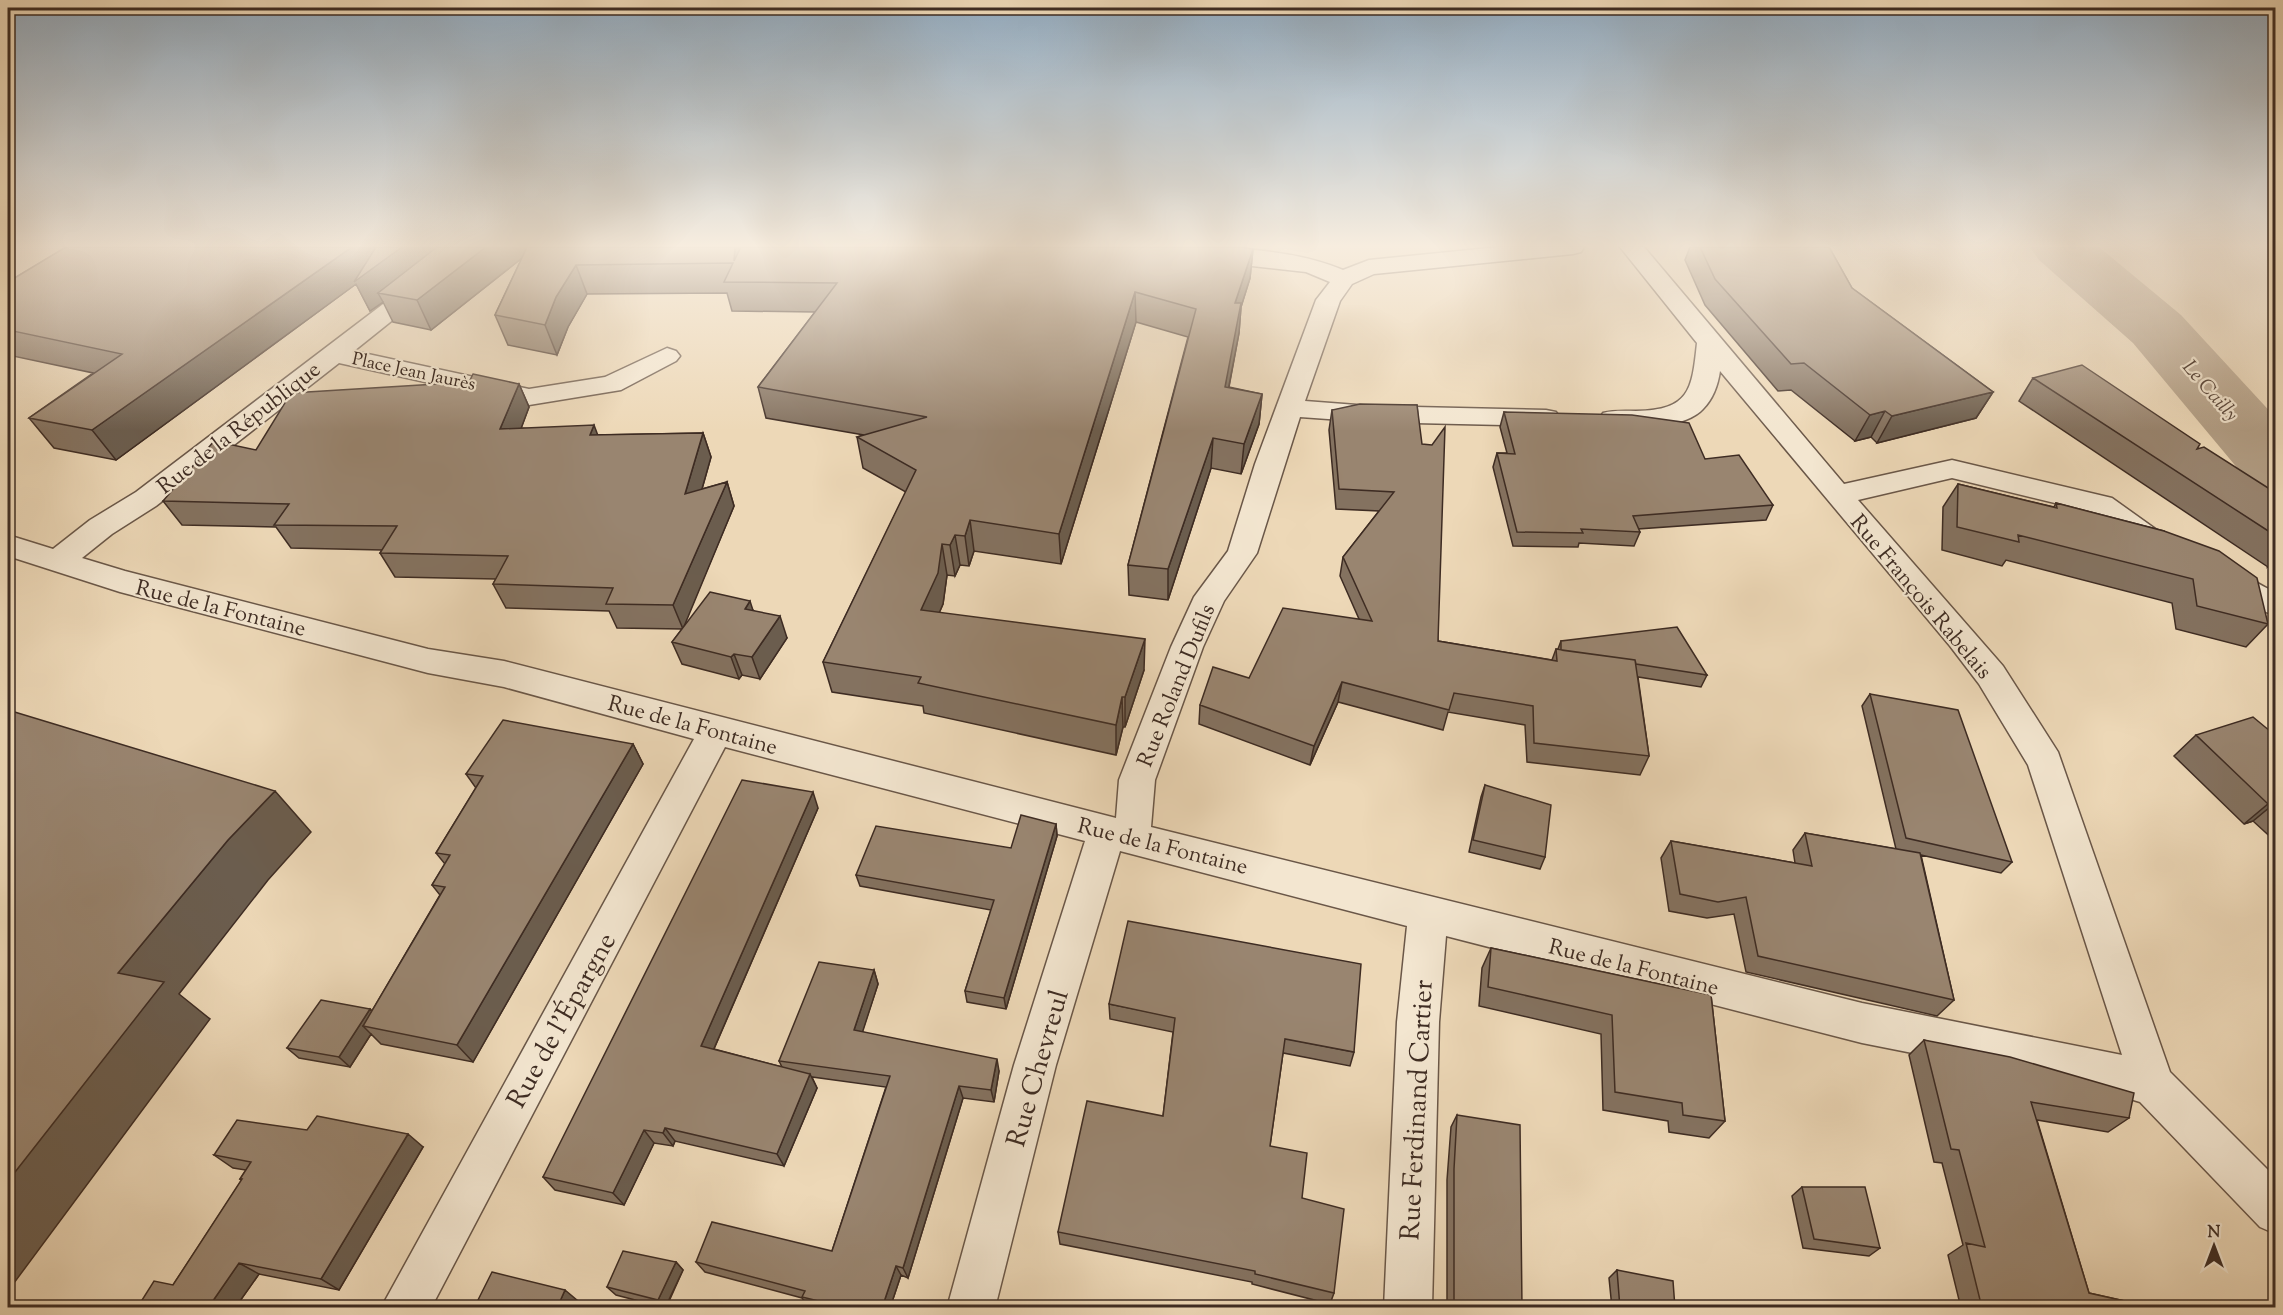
<svg xmlns="http://www.w3.org/2000/svg" width="2283" height="1315" font-family="'Sorts Mill Goudy',serif">
<rect width="100%" height="100%" fill="#edd8b7"/>
<filter id="stains"><feTurbulence type="fractalNoise" baseFrequency=".00333" numOctaves="4"/><feColorMatrix values="0 0 0 0 .2 0 0 0 0 .09 0 0 0 0 .02 0 0 0 .5 -.17"/></filter>
<radialGradient id="worn" r=".72"><stop offset=".6" stop-color="#630" stop-opacity="0"/><stop offset="1" stop-color="#630" stop-opacity=".3"/></radialGradient>
<g fill="none" stroke-linecap="round" stroke-linejoin="round">
<path fill="#b29e85" fill-rule="evenodd" d="M 2030,247 L 2099,247 L 2181,315 L 2276,418 L 2276,489 L 2249,482 L 2133,343 L 2039,260 Z"/>
<g stroke="#6a5748" stroke-width="3">
<path id="street" d="M 458,247 L 484,247 L 354,351 L 529,389 L 605,377 L 667,348 L 676,351 L 680,356 L 676,361 L 621,390 L 529,405 L 339,363 L 156,506 L 112,534 L 82,558 L 125,571 L 428,649 L 504,661 L 1116,818 L 1119,780 L 1171,647 L 1194,597 L 1228,551 L 1255,464 L 1316,300 L 1330,282 L 1306,272 L 1145,254 L 1137,252 L 1134,247 C 1201,247 1281,244 1343,270 L 1369,260 L 1499,247 L 1584,247 L 1581,252 L 1573,254 L 1374,274 L 1352,284 L 1340,301 L 1305,401 L 1370,406 L 1546,410 L 1556,412 L 1560,418 L 1556,424 L 1546,426 L 1370,422 L 1300,417 L 1257,553 L 1224,601 L 1203,647 L 1155,780 L 1151,827 L 1862,1003 L 2122,1055 L 2028,765 L 1979,684 L 1950,646 L 1720,371 C 1718,385 1713,399 1703,409 C 1685,429 1628,431 1603,425 L 1599,419 L 1603,413 C 1614,410 1625,411 1636,411 C 1690,410 1692,390 1697,343 L 1620,247 L 1644,247 L 1844,484 L 1952,460 L 2112,498 L 2168,538 L 2172,545 L 2168,552 L 2157,555 L 2146,552 L 2092,512 L 1952,478 L 1858,500 L 2003,666 L 2058,752 L 2170,1072 L 2276,1178 L 2276,1234 L 2260,1227 L 2140,1102 L 2104,1091 L 1862,1043 L 1446,936 L 1439,1022 L 1432,1308 L 1384,1308 L 1397,1022 L 1407,926 L 1120,851 L 1056,1065 L 995,1308 L 947,1308 L 1014,1065 L 1085,841 L 725,747 L 431,1308 L 381,1308 L 694,739 L 504,687 L 428,673 L 120,592 L 8,556 L 8,535 L 53,549 L 90,520 L 136,492 Z
M 2225,565 C 2244,571 2257,586 2276,592 L 2276,615 C 2252,608 2223,598 2209,576 L 2214,568 Z"/>
</g>
<use href="#street" fill="#f3e6d0" fill-rule="evenodd"/>
</g>
<path fill="#847260" stroke="#3e2c23" stroke-width="1.5" d="M 66,247 L 740,251 L 1253,249 L 1250,278 L 1241,307 L 1239,333 L 1229,387 L 1262,394 L 1259,424 L 1241,474 L 1211,468 L 1168,600 L 1129,595 L 1128,565 L 1188,337 L 1136,322 L 1061,564 L 974,551 L 969,566 L 960,565 L 955,576 L 947,575 L 943,604 L 939,613 L 1144,670 L 1125,727 L 1123,727 L 1116,755 L 924,713 L 923,706 L 832,692 L 823,662 L 906,492 L 863,468 L 857,437 L 864,435 L 766,418 L 758,387 L 815,312 L 732,311 L 727,293 L 587,294 L 568,327 L 557,355 L 508,345 L 495,315 L 522,258 L 431,330 L 393,322 L 383,302 L 370,311 L 356,284 L 116,460 L 54,448 L 29,418 L 93,373 L 8,355 L 8,282 Z
M 1690,247 L 1829,247 L 1852,288 L 1993,392 L 1976,418 L 1877,443 L 1871,437 L 1855,441 L 1791,390 L 1778,391 L 1705,305 L 1685,260 Z
M 2033,378 L 2197,449 L 2276,493 L 2276,565 L 2268,567 L 2019,401 Z
M 519,384 L 529,407 L 521,428 L 597,435 L 703,433 L 711,457 L 702,489 L 727,482 L 734,506 L 683,627 L 753,610 L 787,638 L 760,679 L 742,675 L 739,679 L 682,664 L 672,642 L 682,629 L 617,628 L 609,611 L 506,608 L 493,584 L 496,579 L 395,577 L 380,553 L 382,550 L 291,548 L 276,527 L 182,525 L 163,501 L 256,450 Z
M 1417,405 L 1438,641 L 1552,660 L 1556,649 L 1558,649 L 1561,641 L 1707,675 L 1701,687 L 1638,677 L 1649,756 L 1640,775 L 1527,762 L 1525,725 L 1448,712 L 1443,730 L 1338,702 L 1310,765 L 1199,724 L 1200,705 L 1359,619 L 1340,576 L 1343,557 L 1379,511 L 1336,509 L 1329,430 L 1332,410 Z
M 1504,412 L 1705,459 L 1773,505 L 1766,520 L 1638,529 L 1640,532 L 1634,546 L 1579,543 L 1578,547 L 1513,546 L 1493,467 L 1497,453 L 1507,453 L 1500,427 Z
M 1958,484 L 2054,507 L 2056,503 L 2164,531 L 2268,624 L 2246,647 L 2176,629 L 2172,603 L 2006,560 L 2002,566 L 1942,550 L 1943,507 Z
M 1870,694 L 2012,862 L 2001,873 L 1921,855 L 1954,1000 L 1937,1016 L 1746,972 L 1734,914 L 1707,918 L 1669,911 L 1661,858 L 1671,841 L 1795,863 L 1793,850 L 1805,833 L 1896,849 L 1862,706 Z
M 2196,735 L 2276,736 L 2276,842 L 2253,821 L 2244,824 L 2174,756 Z
M 633,744 L 643,764 L 473,1062 L 381,1044 L 371,1034 L 350,1067 L 299,1058 L 287,1048 L 370,1009 L 372,1011 L 440,895 L 432,885 L 445,864 L 436,853 L 476,788 L 466,774 Z
M 1485,785 L 1545,857 L 1540,869 L 1469,852 L 1481,797 Z
M 818,808 L 714,1049 L 782,1067 L 779,1061 L 874,970 L 878,984 L 862,1032 L 999,1071 L 994,1102 L 963,1098 L 908,1278 L 901,1275 L 890,1308 L 812,1308 L 809,1307 L 802,1298 L 705,1272 L 696,1262 L 832,1251 L 886,1087 L 812,1077 L 817,1088 L 784,1166 L 675,1141 L 673,1146 L 654,1143 L 624,1205 L 555,1190 L 543,1177 Z
M 1056,824 L 1057,836 L 1006,1009 L 967,1002 L 965,991 L 991,910 L 860,886 L 856,875 L 1011,848 Z
M 1491,948 L 1711,995 L 1725,1121 L 1709,1138 L 1669,1132 L 1668,1121 L 1603,1110 L 1601,1034 L 1479,1006 L 1482,968 Z
M 1109,1004 L 1354,1052 L 1350,1066 L 1283,1053 L 1270,1146 L 1302,1198 L 1334,1293 L 1330,1304 L 1252,1284 L 1252,1282 L 1060,1244 L 1058,1232 L 1163,1116 L 1173,1032 L 1110,1019 Z
M 1924,1040 L 2129,1118 L 2108,1132 L 2037,1120 L 2089,1293 L 2156,1308 L 1961,1308 L 1948,1255 L 1963,1245 L 1942,1163 L 1934,1162 L 1909,1055 Z
M 1457,1115 L 1522,1308 L 1447,1308 L 1447,1180 L 1451,1127 Z
M 423,1147 L 339,1290 L 259,1274 L 235,1308 L 137,1308 L 173,1285 L 242,1180 L 240,1179 L 246,1170 L 233,1168 L 214,1155 Z
M 1802,1187 L 1880,1248 L 1869,1256 L 1803,1248 L 1792,1196 Z
M 676,1262 L 683,1270 L 666,1308 L 616,1295 L 607,1287 Z
M 1617,1270 L 1675,1308 L 1612,1308 L 1609,1278 Z"/>
<path fill="#6b5d4e" stroke="#3e2c23" stroke-width="1.5" d="M 352,247 L 454,247 L 378,293 L 383,302 L 370,311 L 356,284 L 116,460 L 92,430 Z
M 486,247 L 536,247 L 431,330 L 417,300 Z
M 735,247 L 739,247 L 743,263 L 734,261 Z
M 1253,249 L 1250,278 L 1241,307 L 1239,333 L 1223,417 L 1225,387 L 1235,303 Z
M 576,265 L 587,294 L 568,327 L 557,355 L 545,325 L 556,297 Z
M 1135,292 L 1136,322 L 1061,564 L 1059,534 Z
M 519,384 L 529,407 L 512,453 L 500,429 Z
M 1993,392 L 1976,418 L 1877,443 L 1892,416 Z
M 1262,394 L 1259,424 L 1241,474 L 1244,444 Z
M 1885,411 L 1871,437 L 1855,441 L 1870,415 Z
M 594,425 L 603,449 L 590,435 Z
M 703,433 L 711,457 L 694,517 L 685,494 Z
M 1213,438 L 1211,468 L 1168,600 L 1168,569 Z
M 727,482 L 734,506 L 683,629 L 673,605 Z
M 970,520 L 974,551 L 969,566 L 965,536 Z
M 955,535 L 960,565 L 955,576 L 950,545 Z
M 942,544 L 947,575 L 943,604 L 927,641 L 921,610 Z
M 2276,559 L 2276,565 L 2268,567 Z
M 750,601 L 757,623 L 745,609 Z
M 780,616 L 787,638 L 760,679 L 752,657 Z
M 1145,639 L 1144,670 L 1125,727 L 1125,697 Z
M 734,654 L 742,675 L 739,679 L 731,657 Z
M 1342,682 L 1338,702 L 1310,765 L 1314,746 Z
M 1122,697 L 1123,727 L 1116,755 L 1116,725 Z
M 633,744 L 643,764 L 473,1062 L 457,1045 Z
M 275,791 L 311,832 L 268,880 L 179,994 L 210,1019 L 8,1291 L 8,1181 L 118,973 L 228,840 Z
M 813,792 L 818,808 L 709,1060 L 701,1046 Z
M 2276,801 L 2276,802 L 2253,821 L 2244,824 L 2268,804 Z
M 1056,824 L 1057,836 L 1006,1009 L 1004,998 Z
M 874,970 L 878,984 L 859,1043 L 854,1030 Z
M 370,1009 L 381,1020 L 363,1026 L 371,1034 L 350,1067 L 339,1057 Z
M 997,1059 L 999,1071 L 994,1102 L 991,1090 Z
M 810,1074 L 817,1088 L 784,1166 L 777,1154 Z
M 959,1086 L 963,1098 L 908,1278 L 903,1268 Z
M 665,1128 L 675,1141 L 673,1146 L 663,1133 Z
M 644,1130 L 654,1143 L 624,1205 L 613,1193 Z
M 408,1134 L 423,1147 L 339,1290 L 321,1279 Z
M 676,1262 L 683,1270 L 665,1308 L 658,1300 Z
M 239,1263 L 259,1274 L 235,1308 L 208,1308 Z
M 896,1266 L 901,1275 L 890,1308 L 882,1308 Z
M 565,1290 L 578,1301 L 575,1308 L 557,1308 Z"/>
<path fill="#998570" stroke="#3e2c23" stroke-width="1.5" d="M 66,247 L 352,247 L 92,430 L 29,418 L 122,354 L 8,330 L 8,282 Z
M 376,247 L 402,247 L 354,282 Z
M 437,247 L 486,247 L 417,300 L 378,293 Z
M 527,247 L 735,247 L 734,261 L 741,247 L 1241,247 L 1253,249 L 1235,303 L 1241,303 L 1225,387 L 1262,394 L 1244,444 L 1213,438 L 1168,569 L 1128,565 L 1196,309 L 1135,292 L 1059,534 L 970,520 L 965,536 L 955,535 L 950,545 L 942,544 L 938,573 L 921,610 L 1145,639 L 1125,697 L 1122,697 L 1116,725 L 918,683 L 921,677 L 823,662 L 916,470 L 857,437 L 927,417 L 758,387 L 837,283 L 724,282 L 733,263 L 576,265 L 556,297 L 545,325 L 495,315 Z
M 1700,247 L 1829,247 L 1852,288 L 1993,392 L 1892,416 L 1885,411 L 1870,415 L 1804,363 L 1791,364 L 1715,279 Z
M 2082,365 L 2200,444 L 2197,449 L 2204,447 L 2276,493 L 2276,536 L 2033,378 Z
M 473,374 L 519,384 L 500,429 L 594,425 L 590,435 L 703,433 L 685,494 L 727,482 L 673,605 L 606,604 L 613,588 L 493,584 L 508,556 L 380,553 L 397,526 L 274,525 L 289,504 L 163,501 L 214,441 L 256,450 L 291,393 L 469,382 Z
M 1360,404 L 1417,405 L 1422,444 L 1432,445 L 1445,427 L 1438,641 L 1557,661 L 1556,649 L 1635,660 L 1649,756 L 1534,743 L 1533,706 L 1454,693 L 1449,710 L 1342,682 L 1314,746 L 1200,705 L 1213,667 L 1249,678 L 1283,608 L 1372,621 L 1343,557 L 1394,492 L 1339,489 L 1332,410 Z
M 1504,412 L 1632,415 L 1689,423 L 1705,459 L 1739,455 L 1773,505 L 1633,516 L 1640,532 L 1581,529 L 1583,533 L 1517,532 L 1497,453 L 1515,454 Z
M 1958,484 L 2057,508 L 2056,503 L 2164,531 L 2219,551 L 2257,578 L 2268,624 L 2197,606 L 2193,579 L 2018,535 L 2019,542 L 1957,527 Z
M 710,592 L 750,601 L 745,609 L 780,616 L 752,657 L 734,654 L 731,657 L 672,642 Z
M 1677,627 L 1707,675 L 1636,664 L 1635,660 L 1561,650 L 1561,641 Z
M 1870,694 L 1958,710 L 2012,862 L 1906,838 Z
M 8,710 L 275,791 L 228,840 L 118,973 L 164,982 L 8,1181 Z
M 2253,717 L 2276,736 L 2276,801 L 2268,804 L 2196,735 Z
M 503,720 L 633,744 L 457,1045 L 363,1026 L 445,887 L 432,885 L 450,855 L 436,853 L 483,776 L 466,774 Z
M 742,780 L 813,792 L 701,1046 L 810,1074 L 777,1154 L 665,1128 L 663,1133 L 644,1130 L 613,1193 L 543,1177 Z
M 1485,785 L 1551,805 L 1545,857 L 1473,840 Z
M 1021,815 L 1056,824 L 1004,998 L 965,991 L 994,900 L 856,875 L 876,826 L 1011,848 Z
M 1805,833 L 1920,853 L 1954,1000 L 1758,956 L 1746,897 L 1718,902 L 1680,894 L 1671,841 L 1812,866 Z
M 1128,921 L 1361,964 L 1354,1052 L 1285,1039 L 1270,1146 L 1307,1153 L 1302,1198 L 1344,1209 L 1334,1293 L 1255,1274 L 1255,1271 L 1058,1232 L 1087,1101 L 1163,1116 L 1175,1018 L 1109,1004 Z
M 1491,948 L 1711,995 L 1725,1121 L 1683,1115 L 1682,1103 L 1615,1092 L 1612,1015 L 1488,987 Z
M 819,962 L 874,970 L 854,1030 L 997,1059 L 991,1090 L 959,1086 L 903,1268 L 896,1266 L 882,1308 L 847,1308 L 802,1297 L 805,1291 L 696,1262 L 712,1222 L 832,1251 L 890,1076 L 779,1061 Z
M 321,1000 L 370,1009 L 339,1057 L 287,1048 Z
M 1924,1040 L 2010,1057 L 2134,1093 L 2129,1118 L 2031,1102 L 2089,1293 L 2156,1308 L 1982,1308 L 1966,1243 L 1985,1247 L 1959,1150 L 1951,1149 Z
M 1457,1115 L 1520,1125 L 1522,1308 L 1454,1308 L 1454,1169 Z
M 317,1116 L 408,1134 L 321,1279 L 239,1263 L 208,1308 L 137,1308 L 154,1281 L 173,1285 L 242,1179 L 240,1179 L 251,1162 L 214,1155 L 237,1120 L 307,1130 Z
M 1802,1187 L 1865,1187 L 1880,1248 L 1814,1239 Z
M 623,1251 L 676,1262 L 658,1300 L 607,1287 Z
M 1617,1270 L 1673,1281 L 1675,1308 L 1620,1308 Z
M 492,1272 L 565,1290 L 557,1308 L 474,1308 Z"/>
<linearGradient id="sky" x2="0" y2="1"><stop stop-color="#92abc0"/><stop offset="0.57" stop-color="#f7eddf"/><stop offset="1" stop-color="#f7eddf" stop-opacity="0"/></linearGradient>
<rect width="2283" height="431" fill="url(#sky)"/>
<g text-anchor="middle" stroke-width="4.5" stroke-linejoin="round" paint-order="stroke">
<g font-size="18" fill="#3e2c23" stroke="#f3e6d0">
<text transform="translate(414 371) rotate(12)" y="6">Place Jean Jaurès</text>
</g>
<g font-size="20" font-style="italic" fill="#5b483c" stroke="#f3e6d0">
<text transform="translate(2211 390) rotate(49)" y="7">Le Cailly</text>
</g>
<g font-size="22" fill="#3e2c23" stroke="#f3e6d0">
<text transform="translate(238 427) rotate(-38)" y="8">Rue de la République</text>
<text transform="translate(1922 596) rotate(50)" y="8">Rue François Rabelais</text>
<text transform="translate(221 607) rotate(14)" y="8">Rue de la Fontaine</text>
<text transform="translate(1175 685) rotate(-68)" y="8">Rue Roland Dufils</text>
<text transform="translate(693 724) rotate(15)" y="8">Rue de la Fontaine</text>
<text transform="translate(1163 845) rotate(14)" y="8">Rue de la Fontaine</text>
<text transform="translate(1634 966) rotate(14)" y="8">Rue de la Fontaine</text>
</g>
<g font-size="27" fill="#3e2c23" stroke="#f3e6d0">
<text transform="translate(561 1020) rotate(-61)" y="9">Rue de l'Épargne</text>
<text transform="translate(1037 1068) rotate(-74)" y="9">Rue Chevreul</text>
<text transform="translate(1416 1110) rotate(-87)" y="9">Rue Ferdinand Cartier</text>
</g>
</g>
<rect width="2283" height="1315" fill="none" stroke="#edd8b7" stroke-width="30"/>
<rect x="9" y="9" width="2265" height="1297" fill="none" stroke="#3e2c23" stroke-width="3"/>
<rect x="15" y="15" width="2253" height="1285" fill="none" stroke="#3e2c23" stroke-width="1.5"/>
<g transform="translate(2214 1246)" stroke="#f3e6d0" stroke-width="4.5" paint-order="stroke">
<path d="M0-4.5L10 22L0 15L-10 22Z" fill="#3e2c23"/>
<text y="-9" font-size="16" font-weight="bold" text-anchor="middle" fill="#3e2c23">N</text>
</g>
<rect width="100%" height="100%" filter="url(#stains)"/>
<rect width="100%" height="100%" fill="url(#worn)"/>
</svg>
